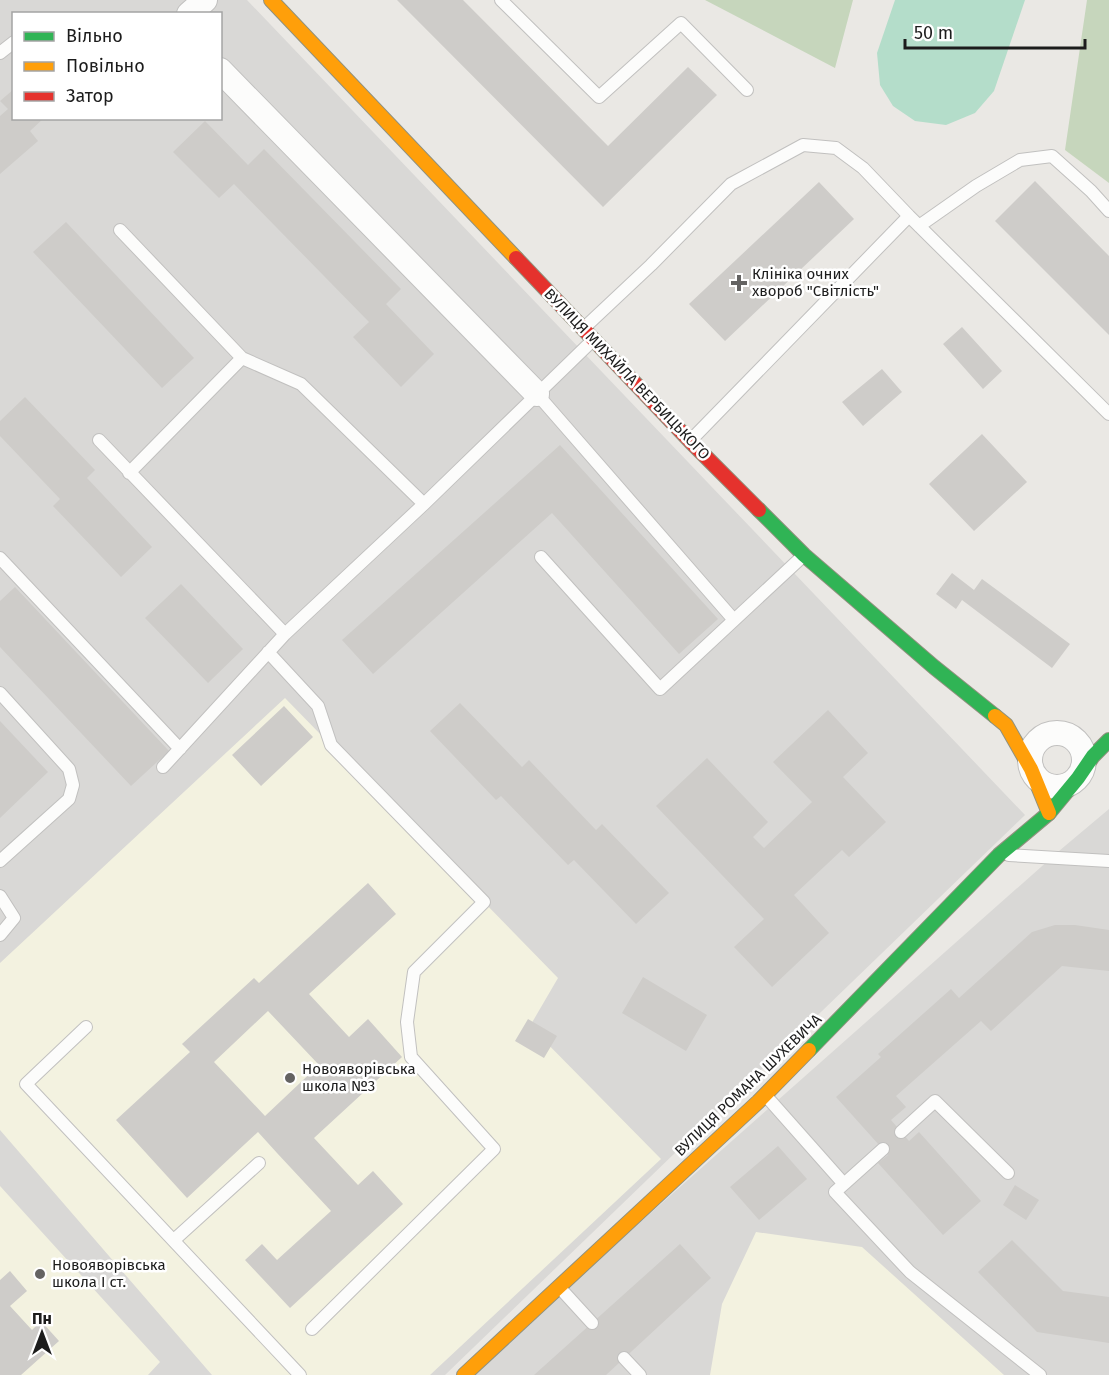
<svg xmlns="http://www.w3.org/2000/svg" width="1109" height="1375" font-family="'Fira Sans',sans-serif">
<rect width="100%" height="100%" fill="#eae8e4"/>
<path fill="#d9d8d6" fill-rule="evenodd" d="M 0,0 L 247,0 L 1025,815 L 445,1375 L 0,1375 ZM 14,14 L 220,14 L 220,118 L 14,118 Z
M 1109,809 L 1109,1375 L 468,1375 L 1059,851 Z"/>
<path fill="#f3f2e0" d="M 285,698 L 558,978 L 530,1026 L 661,1159 L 430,1375 L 212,1375 L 0,1130 L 0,963 Z
M 0,1186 L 160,1362 L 148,1375 L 0,1375 Z
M 756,1232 L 862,1247 L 1004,1375 L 710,1375 L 722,1304 Z"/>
<path fill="#c6d6bc" d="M 705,0 L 853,0 L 835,68 Z
M 1087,0 L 1109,0 L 1109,183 L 1065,150 Z"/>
<path fill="#b4ddca" d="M 895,0 L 1025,0 L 994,91 L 975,113 L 946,125 L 915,121 L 893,106 L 880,85 L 877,53 Z"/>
<path fill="#ceccc9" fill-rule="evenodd" d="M 397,0 L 463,0 L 608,146 L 688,67 L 717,95 L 603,207 Z
M 14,89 L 14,118 L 44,118 L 30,131 L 38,141 L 0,174 L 0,116 L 8,109 L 0,101 Z
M 205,121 L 248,165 L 264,149 L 401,289 L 386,304 L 434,354 L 401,387 L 353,337 L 369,322 L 234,184 L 219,198 L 173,152 Z
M 1035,181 L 1109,256 L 1109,335 L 995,221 Z
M 819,182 L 854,219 L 725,341 L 689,304 Z
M 66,222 L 194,358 L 162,388 L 33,252 Z
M 962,327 L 1002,371 L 983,389 L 943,344 Z
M 882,369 L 902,392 L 863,426 L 842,402 Z
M 25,397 L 95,470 L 87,478 L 152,547 L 121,577 L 53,506 L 60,499 L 0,436 L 0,421 Z
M 982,434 L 1027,482 L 974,531 L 929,484 Z
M 560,445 L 718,619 L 679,654 L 552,513 L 373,674 L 342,640 Z
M 952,573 L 974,590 L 982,579 L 1070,644 L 1052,668 L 962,600 L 956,609 L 936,594 Z
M 181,584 L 243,649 L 208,683 L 145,618 Z
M 15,587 L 169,751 L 131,786 L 0,647 L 0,601 Z
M 460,703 L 522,767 L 529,760 L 596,830 L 602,824 L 669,893 L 636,924 L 574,860 L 568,865 L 501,796 L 496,800 L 430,731 Z
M 284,706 L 313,737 L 261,786 L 232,755 Z
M 828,710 L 868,753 L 843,777 L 886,822 L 849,857 L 842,850 L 794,895 L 829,933 L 772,987 L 734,947 L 764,919 L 656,806 L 707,758 L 768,822 L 753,837 L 764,848 L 812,802 L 773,762 Z
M 0,721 L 48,772 L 0,818 Z
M 368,883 L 396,914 L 309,994 L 349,1037 L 368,1019 L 402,1057 L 314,1138 L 358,1185 L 373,1171 L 403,1204 L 290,1308 L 245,1260 L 262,1244 L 277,1260 L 331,1211 L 277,1153 L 258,1132 L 187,1198 L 116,1120 L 190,1052 L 182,1044 L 254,978 L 259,983 ZM 268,1011 L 319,1065 L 265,1116 L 214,1062 Z
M 1055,925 L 1075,925 L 1109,930 L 1109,971 L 1062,966 L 991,1031 L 981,1021 L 896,1096 L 906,1107 L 891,1120 L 909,1141 L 919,1132 L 981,1201 L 943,1235 L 878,1163 L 888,1155 L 836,1097 L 881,1057 L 878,1054 L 951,989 L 959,998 L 1032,932 Z
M 643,977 L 707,1015 L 686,1051 L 622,1013 Z
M 528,1019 L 557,1036 L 544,1058 L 515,1041 Z
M 778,1146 L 807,1179 L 759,1220 L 730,1187 Z
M 1015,1185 L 1039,1200 L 1026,1220 L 1003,1205 Z
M 1012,1240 L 1063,1291 L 1109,1297 L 1109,1343 L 1037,1332 L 978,1272 Z
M 680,1244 L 711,1278 L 606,1375 L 534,1375 Z
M 10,1271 L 27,1291 L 10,1306 L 32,1330 L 41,1321 L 59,1341 L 21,1375 L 0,1375 L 0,1280 Z"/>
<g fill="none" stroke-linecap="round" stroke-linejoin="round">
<g stroke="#c1c0bf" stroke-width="14">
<path id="lane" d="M 501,0 L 599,97 L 681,23 L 747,90
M 0,53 L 14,42
M 919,226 L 976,186 L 1020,160 L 1052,156 L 1091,191 L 1109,211
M 120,230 L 242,358 L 301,384 L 424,504
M 585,327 L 651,265 L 731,184 L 803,145 L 836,148 L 863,168 L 909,216 L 1109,414
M 537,394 L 734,620
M 99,440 L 285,634
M 691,440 L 909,216
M 129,473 L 242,358
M 541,557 L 660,689 L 803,556
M 0,558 L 180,749
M 268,652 L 318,706 L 331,745 L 484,902 L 414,972 L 407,1022 L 411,1057 L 494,1149 L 312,1329
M 0,693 L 69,769 L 73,785 L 69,799 L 0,861
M 163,767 L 285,634 L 424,504 L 593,340
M 1009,855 L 1109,861
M 0,896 L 14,918 L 0,935
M 86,1027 L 26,1084 L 300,1375
M 766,1096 L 844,1184 L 835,1192 L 910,1272 L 1040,1375
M 901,1132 L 935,1101 L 1008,1173
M 844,1184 L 883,1149
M 174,1240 L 259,1163
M 560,1288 L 592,1323
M 624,1358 L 640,1375"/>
</g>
<g stroke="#c1c0bf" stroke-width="26">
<path id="street" d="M 189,14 L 205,0
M 220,70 L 537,394
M1030 760a27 27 0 1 1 54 0a27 27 0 1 1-54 0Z"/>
</g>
<g stroke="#90917e" stroke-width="16">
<path id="fast" d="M 759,510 L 804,555 L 934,667 L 995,716
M 809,1050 L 999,855 L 1049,813 L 1078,778 L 1093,756 L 1109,740"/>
</g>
<g stroke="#90917e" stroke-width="16">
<path id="slow" d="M 271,0 L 516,258
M 995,716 L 1006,725 L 1031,769 L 1049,813
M 464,1375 L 758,1102 L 809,1050"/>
</g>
<g stroke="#90917e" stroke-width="16">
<path id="jam" d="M 516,258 L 690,441 L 759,510"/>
</g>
<use href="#lane" stroke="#fcfcfb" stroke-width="12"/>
<use href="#street" stroke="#fcfcfb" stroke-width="24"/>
<use href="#fast" stroke="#30b455" stroke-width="14"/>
<use href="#slow" stroke="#ff9f0a" stroke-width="14"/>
<use href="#jam" stroke="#e5322d" stroke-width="14"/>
</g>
<g fill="#646362" stroke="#fff" stroke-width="2">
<path d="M736 274h6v6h6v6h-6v6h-6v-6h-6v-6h6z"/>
<circle cx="290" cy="1078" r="6"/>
<circle cx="40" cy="1274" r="6"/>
</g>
<g text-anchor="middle" stroke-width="5" stroke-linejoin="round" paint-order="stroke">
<g font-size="15" fill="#1c1c1c" stroke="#fff" text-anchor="start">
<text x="752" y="279">Клініка очних<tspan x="752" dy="17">хвороб "Світлість"</tspan></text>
<text x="302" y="1074">Новояворівська<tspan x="302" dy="17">школа №3</tspan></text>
<text x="52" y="1270">Новояворівська<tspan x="52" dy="17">школа І ст.</tspan></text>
</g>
<g font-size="15" fill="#1c1c1c" stroke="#fff">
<text transform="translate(627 374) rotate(46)" y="5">ВУЛИЦЯ МИХАЙЛА ВЕРБИЦЬКОГО</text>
<text transform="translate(748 1085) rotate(-44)" y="5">ВУЛИЦЯ РОМАНА ШУХЕВИЧА</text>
</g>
</g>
<rect x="12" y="12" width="210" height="108" fill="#ffffff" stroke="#a4a4a4" stroke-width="1.5"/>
<rect x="24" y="32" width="30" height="9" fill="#30b455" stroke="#a4a4a4" stroke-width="1.5"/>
<text x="66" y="42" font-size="18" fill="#1c1c1c">Вільно</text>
<rect x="24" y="62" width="30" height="9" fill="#ff9f0a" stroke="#a4a4a4" stroke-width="1.5"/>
<text x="66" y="72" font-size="18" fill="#1c1c1c">Повільно</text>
<rect x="24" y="92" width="30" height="9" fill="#e5322d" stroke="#a4a4a4" stroke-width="1.5"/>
<text x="66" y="102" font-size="18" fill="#1c1c1c">Затор</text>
<g transform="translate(42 1333)" stroke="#ffffff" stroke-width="4.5" paint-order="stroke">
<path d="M0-4.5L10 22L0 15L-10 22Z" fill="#1c1c1c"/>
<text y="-9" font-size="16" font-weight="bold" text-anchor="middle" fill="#1c1c1c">Пн</text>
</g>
<path d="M905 39v9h180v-9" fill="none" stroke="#1c1c1c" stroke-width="3"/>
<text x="914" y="39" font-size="18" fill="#1c1c1c" stroke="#ffffff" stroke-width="4.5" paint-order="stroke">50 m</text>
</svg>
